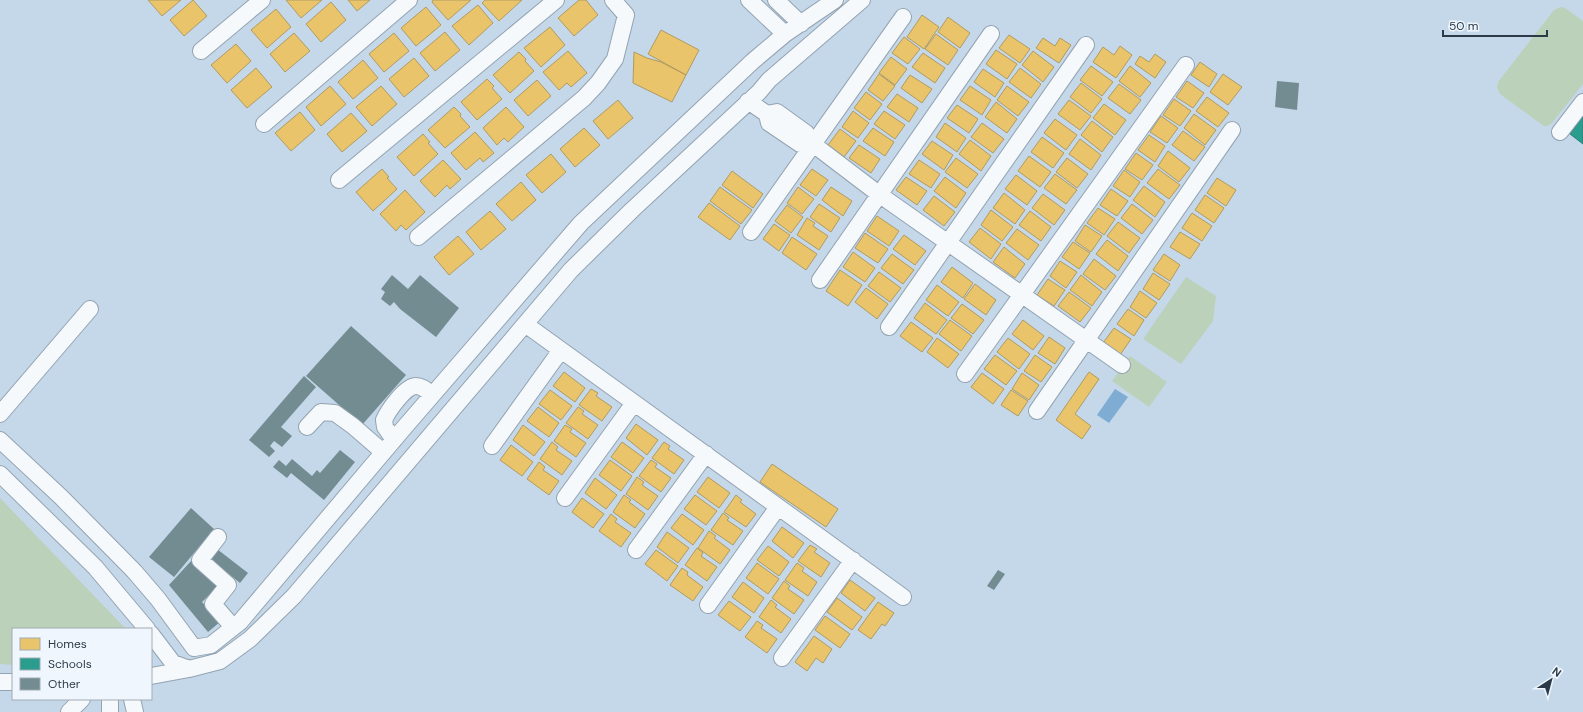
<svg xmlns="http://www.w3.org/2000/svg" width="1583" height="712" font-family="'DM Sans',sans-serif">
<rect width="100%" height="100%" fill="#c4d8ea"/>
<path fill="#bcd1ba" d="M 1561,7 L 1565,8 L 1583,21 L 1583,84 L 1552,123 L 1548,126 L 1544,126 L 1500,94 L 1497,88 L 1498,82 L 1554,10 Z
M 1186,277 L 1216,296 L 1213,321 L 1181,364 L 1143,339 Z
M 1130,356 L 1167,382 L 1149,407 L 1112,381 Z
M 0,498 L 126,629 L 13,629 L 13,665 L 0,664 Z"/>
<path fill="#7eacd3" d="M 1115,389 L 1128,397 L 1109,423 L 1097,415 Z"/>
<path fill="#e9c46a" stroke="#b09b60" d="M 148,0 L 181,0 L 162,16 Z
M 193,0 L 207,16 L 184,36 L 170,20 Z
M 286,0 L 322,0 L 301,18 Z
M 348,0 L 370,0 L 357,11 Z
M 433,0 L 471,0 L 448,20 L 432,2 Z
M 485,0 L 522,0 L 499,21 L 482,3 Z
M 579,0 L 586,0 L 598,15 L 574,36 L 558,18 Z
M 331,2 L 346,20 L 321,42 L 306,24 Z
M 478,5 L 493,23 L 469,45 L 452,26 Z
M 426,7 L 441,25 L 416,46 L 401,28 Z
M 276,9 L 291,27 L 267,48 L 251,30 Z
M 922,15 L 939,27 L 924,49 L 907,37 Z
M 948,17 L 970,33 L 960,48 L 938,32 Z
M 550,27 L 565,45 L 541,67 L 524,48 Z
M 661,30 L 699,50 L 686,75 L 648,54 Z
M 445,32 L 460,50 L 435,71 L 420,53 Z
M 294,33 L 310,51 L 285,72 L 270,54 Z
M 394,33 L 409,51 L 384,72 L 369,54 Z
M 936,34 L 958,50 L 948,65 L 925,49 Z
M 1009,35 L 1030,49 L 1020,63 L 999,48 Z
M 904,37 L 920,49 L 908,64 L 892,53 Z
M 1043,38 L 1055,46 L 1060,38 L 1071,45 L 1059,63 L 1036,48 Z
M 236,44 L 251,61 L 227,83 L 211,65 Z
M 1120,46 L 1132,55 L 1116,78 L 1093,62 L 1103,47 L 1114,55 Z
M 996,50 L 1017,64 L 1007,79 L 986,64 Z
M 568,51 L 587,73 L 571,87 L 567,83 L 559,90 L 543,72 Z
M 1033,51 L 1054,67 L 1043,82 L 1022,65 Z
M 519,52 L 526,59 L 525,61 L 534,71 L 510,93 L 493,75 Z
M 634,52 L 647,58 L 661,62 L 686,75 L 672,102 L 633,83 Z
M 923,53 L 945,68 L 935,83 L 912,67 Z
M 1155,54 L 1166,62 L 1155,78 L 1135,64 L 1140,56 L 1149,62 Z
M 891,57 L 907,69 L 895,85 L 879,73 Z
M 414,58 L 429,76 L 404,97 L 389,79 Z
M 363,60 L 378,78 L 353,99 L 338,82 Z
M 1200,62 L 1217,74 L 1209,87 L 1191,75 Z
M 1091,66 L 1113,82 L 1102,96 L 1080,80 Z
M 1130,66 L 1151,83 L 1140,97 L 1119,81 Z
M 256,68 L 272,87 L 247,108 L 231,90 Z
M 1020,68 L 1041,84 L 1031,98 L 1009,82 Z
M 983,69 L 1004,83 L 995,97 L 974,82 Z
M 879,74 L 895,86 L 883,101 L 868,90 Z
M 1223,74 L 1242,87 L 1228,105 L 1210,92 Z
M 910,75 L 932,89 L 922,103 L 901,88 Z
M 487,79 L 494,86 L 492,88 L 502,99 L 477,120 L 461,102 Z
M 537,80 L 551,96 L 528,116 L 514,100 Z
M 1187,81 L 1204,93 L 1193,108 L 1176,97 Z
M 1081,83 L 1102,99 L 1091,113 L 1070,97 Z
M 1119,84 L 1141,100 L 1130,114 L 1108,98 Z
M 330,86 L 346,104 L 321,126 L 306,107 Z
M 381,86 L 397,104 L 372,126 L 356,107 Z
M 970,86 L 991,100 L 982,115 L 960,100 Z
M 1007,86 L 1029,102 L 1018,116 L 997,100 Z
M 866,92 L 882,104 L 870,120 L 854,108 Z
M 897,94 L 918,108 L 909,122 L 887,107 Z
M 1207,97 L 1229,113 L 1218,127 L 1196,111 Z
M 1174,99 L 1191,111 L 1180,126 L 1163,115 Z
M 618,100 L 633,118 L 608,139 L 593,121 Z
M 1069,100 L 1091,116 L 1080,130 L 1058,114 Z
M 996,102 L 1017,119 L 1007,133 L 985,117 Z
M 1104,104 L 1126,120 L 1115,135 L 1093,118 Z
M 957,105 L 978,119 L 969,133 L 947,118 Z
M 454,107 L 461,114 L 460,116 L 470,127 L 445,148 L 428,130 Z
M 506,107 L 524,127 L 508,142 L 504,138 L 497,145 L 483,128 Z
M 853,111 L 869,123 L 858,138 L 842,127 Z
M 884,111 L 905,125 L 895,139 L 874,124 Z
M 300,112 L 315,130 L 291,151 L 275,133 Z
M 351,113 L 367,131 L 342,152 L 327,134 Z
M 1194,114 L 1216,130 L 1205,145 L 1184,128 Z
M 1161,116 L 1178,128 L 1167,143 L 1150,132 Z
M 1055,119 L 1077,135 L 1066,150 L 1044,133 Z
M 1092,121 L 1113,137 L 1102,152 L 1081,135 Z
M 945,123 L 966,138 L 957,152 L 936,137 Z
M 982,123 L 1004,139 L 993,153 L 971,137 Z
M 584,128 L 600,145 L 575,167 L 560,149 Z
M 873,128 L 894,142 L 885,156 L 863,141 Z
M 840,129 L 856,141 L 844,157 L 828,145 Z
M 1183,131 L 1205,147 L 1194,161 L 1172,145 Z
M 475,132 L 494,153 L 483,162 L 480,158 L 466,170 L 451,153 Z
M 423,134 L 430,142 L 428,143 L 438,154 L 414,176 L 397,157 Z
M 1149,135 L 1165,146 L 1155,162 L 1138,150 Z
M 1042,137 L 1064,153 L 1053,168 L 1031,152 Z
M 1080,139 L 1101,155 L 1091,170 L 1069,154 Z
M 970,140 L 991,156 L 981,171 L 959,154 Z
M 932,141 L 953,155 L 944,170 L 922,154 Z
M 859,145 L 880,159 L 871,173 L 849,158 Z
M 1168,151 L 1190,168 L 1179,182 L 1158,166 Z
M 1136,153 L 1153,165 L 1142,180 L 1125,169 Z
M 551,154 L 566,172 L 542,193 L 526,175 Z
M 1029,156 L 1051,172 L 1040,187 L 1018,171 Z
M 956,158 L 978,174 L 967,188 L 945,172 Z
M 1067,158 L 1088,174 L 1077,188 L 1056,172 Z
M 443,160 L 461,179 L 450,189 L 447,185 L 435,197 L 420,181 Z
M 919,160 L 940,174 L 931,188 L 909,174 Z
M 382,169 L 389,177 L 387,178 L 397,189 L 373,211 L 356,192 Z
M 812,169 L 828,180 L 816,196 L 800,185 Z
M 1158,169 L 1180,185 L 1169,199 L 1147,183 Z
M 1124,170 L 1140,182 L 1130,197 L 1113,186 Z
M 732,171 L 763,194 L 753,208 L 722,185 Z
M 1055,174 L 1077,190 L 1066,204 L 1044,188 Z
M 1016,175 L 1037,191 L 1027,205 L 1005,189 Z
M 906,177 L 927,191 L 917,205 L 896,190 Z
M 945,177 L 966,193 L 956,208 L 934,191 Z
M 1217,178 L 1236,190 L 1226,206 L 1207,193 Z
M 521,182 L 536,200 L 512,221 L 496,204 Z
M 1144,186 L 1165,202 L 1155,217 L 1133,200 Z
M 720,187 L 752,210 L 741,224 L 710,201 Z
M 798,187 L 814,199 L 802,214 L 787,203 Z
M 831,187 L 852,201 L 843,216 L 822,200 Z
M 1111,189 L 1128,201 L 1117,216 L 1100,205 Z
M 405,190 L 425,212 L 406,230 L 401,225 L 396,231 L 380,214 Z
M 1004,193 L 1025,210 L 1015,224 L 993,208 Z
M 1043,194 L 1065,210 L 1054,225 L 1032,208 Z
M 1205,195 L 1224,208 L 1214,223 L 1195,210 Z
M 934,196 L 955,212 L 944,226 L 923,210 Z
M 709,203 L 740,226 L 730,240 L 698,217 Z
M 819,204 L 840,218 L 831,232 L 810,217 Z
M 1132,204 L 1153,220 L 1142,234 L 1121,218 Z
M 787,205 L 803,217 L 791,233 L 775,221 Z
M 1098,208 L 1115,219 L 1104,235 L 1087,223 Z
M 991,210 L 1013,227 L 1002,241 L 981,225 Z
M 490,211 L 506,229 L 481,250 L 466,232 Z
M 1030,211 L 1051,227 L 1041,241 L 1019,225 Z
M 1192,213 L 1212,226 L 1202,241 L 1182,228 Z
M 877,216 L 899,231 L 889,246 L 867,231 Z
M 807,218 L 815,223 L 813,226 L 828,236 L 819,250 L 797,235 Z
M 1118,222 L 1140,238 L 1129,253 L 1107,236 Z
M 774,224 L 790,235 L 779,251 L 763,239 Z
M 1085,225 L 1102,236 L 1091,252 L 1075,241 Z
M 980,228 L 1001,244 L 991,259 L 969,242 Z
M 1017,229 L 1039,245 L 1028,260 L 1006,243 Z
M 1180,232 L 1200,244 L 1190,259 L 1170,247 Z
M 865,233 L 888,249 L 878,263 L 855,248 Z
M 904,235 L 926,251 L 915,265 L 893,249 Z
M 458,236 L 474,254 L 449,275 L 434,257 Z
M 792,237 L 817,254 L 806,270 L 782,253 Z
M 1107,240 L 1128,256 L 1118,271 L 1096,254 Z
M 1073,242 L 1090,253 L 1079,269 L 1062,257 Z
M 1004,247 L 1025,264 L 1015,278 L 993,262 Z
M 853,252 L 875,268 L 865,282 L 843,267 Z
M 892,254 L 914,270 L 903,284 L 881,268 Z
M 1164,254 L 1180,265 L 1170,281 L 1153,270 Z
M 1094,259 L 1116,276 L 1105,290 L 1083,274 Z
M 1060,261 L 1077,272 L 1066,288 L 1050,276 Z
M 952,267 L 973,283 L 963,298 L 941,282 Z
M 840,270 L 862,285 L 848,306 L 826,291 Z
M 879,272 L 901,288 L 890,302 L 868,286 Z
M 1153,273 L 1170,284 L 1159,300 L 1143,289 Z
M 1081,275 L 1102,292 L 1092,306 L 1070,290 Z
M 1048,279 L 1065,290 L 1054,306 L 1037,295 Z
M 975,284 L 996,300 L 986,315 L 964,299 Z
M 937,285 L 959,302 L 948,316 L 926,300 Z
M 866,288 L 888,304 L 877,319 L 855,302 Z
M 1140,291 L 1157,303 L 1146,318 L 1130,307 Z
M 1069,292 L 1091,308 L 1080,322 L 1058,306 Z
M 925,303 L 947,320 L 936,334 L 914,318 Z
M 962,304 L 984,320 L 973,334 L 951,318 Z
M 1128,309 L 1144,320 L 1134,336 L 1117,324 Z
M 950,320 L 972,336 L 961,351 L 939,334 Z
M 1023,320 L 1044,336 L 1033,350 L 1012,334 Z
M 911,322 L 933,338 L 922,352 L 900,336 Z
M 1114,328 L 1131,339 L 1120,355 L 1103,343 Z
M 1049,337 L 1065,348 L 1055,364 L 1038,353 Z
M 937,338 L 959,354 L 948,368 L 927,352 Z
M 1008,338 L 1030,354 L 1019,369 L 997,352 Z
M 995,355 L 1017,371 L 1006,385 L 984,369 Z
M 1035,355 L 1052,367 L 1041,382 L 1024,371 Z
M 564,372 L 585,388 L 575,402 L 553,386 Z
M 1089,372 L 1099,379 L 1075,414 L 1091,426 L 1082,439 L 1056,420 Z
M 982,373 L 1004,389 L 993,404 L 971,387 Z
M 1022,373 L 1039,385 L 1029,400 L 1012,389 Z
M 591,389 L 598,393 L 596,396 L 612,407 L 602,421 L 579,405 Z
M 550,390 L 572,406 L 561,420 L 539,404 Z
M 1011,390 L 1028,401 L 1018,416 L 1001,405 Z
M 538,407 L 559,423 L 549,437 L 527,421 Z
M 578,407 L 584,411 L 582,414 L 598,425 L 588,439 L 566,423 Z
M 636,424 L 658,440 L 647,455 L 626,438 Z
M 523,425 L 545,442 L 534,456 L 513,440 Z
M 565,425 L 572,429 L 570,432 L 586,443 L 576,457 L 554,441 Z
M 552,442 L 558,447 L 556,450 L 572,461 L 562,475 L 540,459 Z
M 622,442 L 644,458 L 633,473 L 611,457 Z
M 664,442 L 670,446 L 668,449 L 684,460 L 674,474 L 652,458 Z
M 511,445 L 533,462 L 522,476 L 500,460 Z
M 610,460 L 632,476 L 621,491 L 599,475 Z
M 651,460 L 657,464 L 655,467 L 671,478 L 661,492 L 639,476 Z
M 539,462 L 545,467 L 543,470 L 559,481 L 549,495 L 527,479 Z
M 772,464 L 838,509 L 826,527 L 760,482 Z
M 637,477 L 644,482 L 642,485 L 658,496 L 648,510 L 626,494 Z
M 708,477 L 730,493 L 719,508 L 697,492 Z
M 595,478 L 617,495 L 606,509 L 585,493 Z
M 624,495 L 631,500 L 629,502 L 645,514 L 635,528 L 613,512 Z
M 695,495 L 717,511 L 706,525 L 684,509 Z
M 736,495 L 742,500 L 740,502 L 756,514 L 746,527 L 724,512 Z
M 582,498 L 604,514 L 593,528 L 572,512 Z
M 723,513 L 729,518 L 727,520 L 743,531 L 733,545 L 711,530 Z
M 611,514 L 617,519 L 615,522 L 631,533 L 621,547 L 599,531 Z
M 682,514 L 704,530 L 693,545 L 671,528 Z
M 782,527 L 804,543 L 793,558 L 772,541 Z
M 709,531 L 716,536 L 714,538 L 730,550 L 720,564 L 698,548 Z
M 667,532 L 689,548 L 678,563 L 657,547 Z
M 810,545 L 817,549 L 814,552 L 830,563 L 821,577 L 798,561 Z
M 768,546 L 789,562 L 779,576 L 757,560 Z
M 697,548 L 703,553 L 701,556 L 717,567 L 707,581 L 685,565 Z
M 656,550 L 678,566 L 667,581 L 645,564 Z
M 757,563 L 779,579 L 768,594 L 746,578 Z
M 797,563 L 804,568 L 802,571 L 817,582 L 808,596 L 785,580 Z
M 682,568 L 688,572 L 687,575 L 703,587 L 693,601 L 670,585 Z
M 850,580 L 875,598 L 865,611 L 841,593 Z
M 784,581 L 790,586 L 788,589 L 804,600 L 794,614 L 772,598 Z
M 743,582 L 764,598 L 754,613 L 732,597 Z
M 837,598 L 862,617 L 852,630 L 827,612 Z
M 771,600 L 777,605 L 775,607 L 791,619 L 781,633 L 759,617 Z
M 729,601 L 751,617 L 740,631 L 718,615 Z
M 878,602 L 894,613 L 885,626 L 882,624 L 871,639 L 858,630 Z
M 825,616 L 850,634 L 840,648 L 815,630 Z
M 757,621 L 763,625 L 761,628 L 777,639 L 767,653 L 745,637 Z
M 814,636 L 832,649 L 823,663 L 816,658 L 807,671 L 795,662 Z"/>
<path fill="#2a9d8f" stroke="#2b7f79" d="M 1583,116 L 1583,144 L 1570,134 Z"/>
<path fill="#738c92" d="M 1277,81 L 1299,83 L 1297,110 L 1275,107 Z
M 392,275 L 408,289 L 420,275 L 459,308 L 436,337 L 400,309 L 394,302 L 390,306 L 381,299 L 385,292 L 381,289 Z
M 351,326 L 406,375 L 362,425 L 306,376 Z
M 304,376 L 316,387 L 281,427 L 292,436 L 282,447 L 274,441 L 270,446 L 275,451 L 269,457 L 249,440 Z
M 340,450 L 355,462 L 324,500 L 291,473 L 287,478 L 273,467 L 279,460 L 286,466 L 292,459 L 312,476 L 317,470 L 320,473 Z
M 191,508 L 214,529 L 174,577 L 149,557 Z
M 217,549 L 248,573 L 240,583 L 210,559 Z
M 191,561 L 218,586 L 202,602 L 220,622 L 208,632 L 169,585 Z
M 998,570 L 1005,574 L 994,590 L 987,586 Z"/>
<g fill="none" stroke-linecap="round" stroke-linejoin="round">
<g stroke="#93a3b1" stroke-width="18">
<path id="minor" d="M 749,0 L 785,34
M 776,0 L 801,24
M 201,51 L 262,0
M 748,101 L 767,114 L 777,112 L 806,133 L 813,144 L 880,195 L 1122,365
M 767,114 L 769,123 L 800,144 L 813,144
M 264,124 L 409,0
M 1560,132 L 1583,102
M 339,180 L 556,0
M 751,232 L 903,17
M 418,237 L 584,98 L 598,83 L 615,59 L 626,15 L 613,0
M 820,280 L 991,34
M 525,324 L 903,597
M 889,327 L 1086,45
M 965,374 L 1186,65
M 1037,411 L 1232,130
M 0,414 L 90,309
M 307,427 L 321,412 L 335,413 L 353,426 L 383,452
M 0,440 L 61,497 L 134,571 L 158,599 L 194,648 L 211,645 L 240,622 L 403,429 L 581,223 L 753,61 L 785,34 L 835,0
M 394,440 L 385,427 L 384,420 C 388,411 405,386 416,386 C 422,386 428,391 432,395
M 492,446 L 561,350
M 0,474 L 95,567 L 147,629
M 565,498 L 634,403
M 218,537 L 200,560 L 228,585 L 213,604 L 233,627
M 636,550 L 706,454
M 708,605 L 778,507
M 151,634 L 173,663 L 189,669
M 782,658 L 853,560
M 151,676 L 189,669 L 220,661 L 250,639 L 294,596 L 571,270 L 632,210 L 759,92 L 769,80 L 862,0
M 0,682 L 13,682
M 110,699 L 110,712
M 132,699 L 135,712
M 69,712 L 82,699"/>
</g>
<use href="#minor" stroke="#f6f9fc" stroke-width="16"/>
</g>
<rect x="12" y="628" width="140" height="72" fill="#eff6fd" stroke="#a1abb4"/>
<rect x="20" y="638" width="20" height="12" fill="#e9c46a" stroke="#a1abb4"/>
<text x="48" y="648" font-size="12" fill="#2c3a47">Homes</text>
<rect x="20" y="658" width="20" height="12" fill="#2a9d8f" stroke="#a1abb4"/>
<text x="48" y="668" font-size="12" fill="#2c3a47">Schools</text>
<rect x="20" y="678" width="20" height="12" fill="#738c92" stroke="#a1abb4"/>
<text x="48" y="688" font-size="12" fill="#2c3a47">Other</text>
<g transform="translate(1551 680) rotate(36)" stroke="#eff6fd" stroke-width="3" paint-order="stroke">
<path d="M0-3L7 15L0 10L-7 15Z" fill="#2c3a47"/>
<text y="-6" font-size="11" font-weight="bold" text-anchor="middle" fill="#2c3a47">N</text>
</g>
<path d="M1443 30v6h104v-6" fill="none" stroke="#2c3a47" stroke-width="2"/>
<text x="1449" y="30" font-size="12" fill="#2c3a47" stroke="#eff6fd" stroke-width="3" paint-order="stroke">50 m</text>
</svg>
